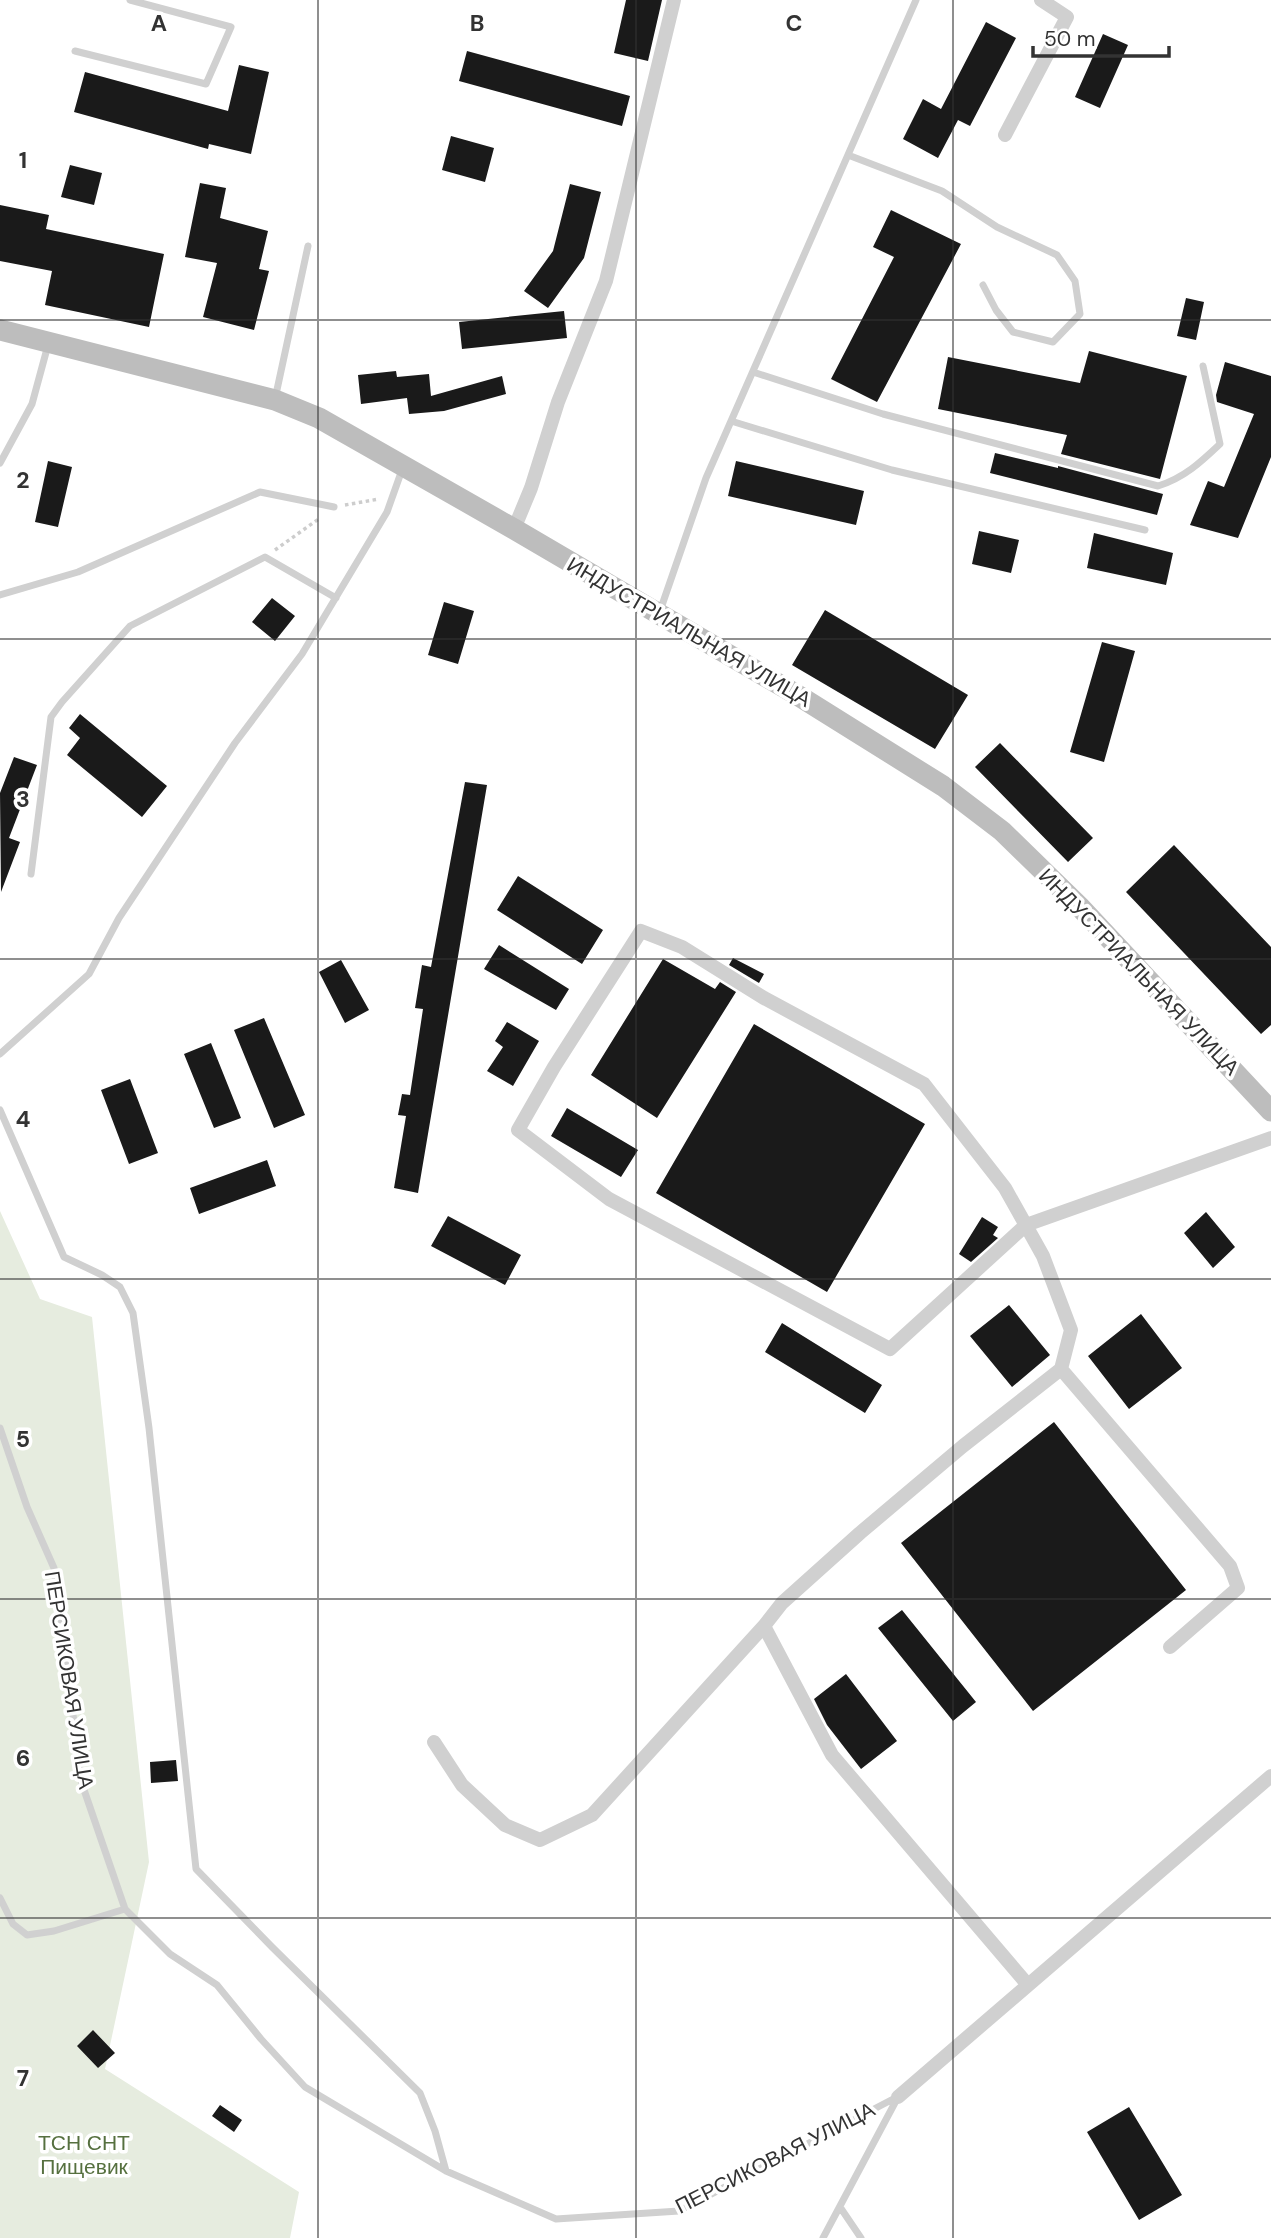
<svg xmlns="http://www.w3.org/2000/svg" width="1271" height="2238" font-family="'DM Sans',sans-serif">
<rect width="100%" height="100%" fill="#fff"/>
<path fill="#e6ecdf" d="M 0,1211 L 40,1299 L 92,1317 L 149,1862 L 105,2069 L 299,2192 L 290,2238 L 0,2238 Z"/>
<path fill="#1a1a1a" d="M 626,0 L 662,0 L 648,61 L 614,53 Z
M 986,22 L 1016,38 L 970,126 L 958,120 L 938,158 L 903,139 L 923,99 L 941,109 Z
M 1103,34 L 1128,45 L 1100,108 L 1075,97 Z
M 467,51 L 630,96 L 622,126 L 459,81 Z
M 239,65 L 269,72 L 251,154 L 209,144 L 208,149 L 74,112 L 85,72 L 228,111 Z
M 451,136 L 494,148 L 485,182 L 442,170 Z
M 70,165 L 102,173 L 94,205 L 61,197 Z
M 200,183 L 226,188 L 220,218 L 268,231 L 259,269 L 269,271 L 254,330 L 203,317 L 217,263 L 185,257 Z
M 570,184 L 601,192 L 584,258 L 548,308 L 524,291 L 553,251 Z
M 0,205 L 49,215 L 46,229 L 164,254 L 149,327 L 45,305 L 52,271 L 0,261 Z
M 891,210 L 961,244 L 877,402 L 831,379 L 894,257 L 873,247 Z
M 1186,298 L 1204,302 L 1196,340 L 1177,336 Z
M 564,311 L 567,338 L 462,349 L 459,322 Z
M 1089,351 L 1187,376 L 1160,479 L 1061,454 L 1067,435 L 938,409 L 948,357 L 1080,383 Z
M 1225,362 L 1271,376 L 1271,457 L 1238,538 L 1190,525 L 1208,481 L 1224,487 L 1254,414 L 1217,402 L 1216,395 Z
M 396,371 L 397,377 L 429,374 L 431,396 L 502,376 L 506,394 L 444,411 L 409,414 L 407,398 L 361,404 L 358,375 Z
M 995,453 L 1058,468 L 1058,466 L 1163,494 L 1157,515 L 990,473 Z
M 48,461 L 72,467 L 58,527 L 35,522 Z
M 736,461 L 864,491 L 856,525 L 728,496 Z
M 979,531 L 1019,540 L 1011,573 L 972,564 Z
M 1094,533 L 1173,553 L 1166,585 L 1087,568 Z
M 272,598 L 295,616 L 275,641 L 252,622 Z
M 444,602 L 474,611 L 458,664 L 428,655 Z
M 825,610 L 968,695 L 935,749 L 792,665 Z
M 1102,642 L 1135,651 L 1104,762 L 1070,752 Z
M 80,714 L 167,786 L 142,817 L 67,755 L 80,738 L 69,728 Z
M 1000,743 L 1093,838 L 1068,862 L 975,767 Z
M 14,757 L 37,765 L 9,838 L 20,842 L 1,892 L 0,793 Z
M 465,782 L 487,785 L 418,1193 L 394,1188 L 406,1116 L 398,1115 L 402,1094 L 410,1095 L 423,1009 L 415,1008 L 422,965 L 431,967 Z
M 1174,845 L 1271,947 L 1271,1025 L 1261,1034 L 1126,892 Z
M 518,876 L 603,930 L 582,964 L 497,910 Z
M 499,945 L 569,989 L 556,1010 L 484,969 Z
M 733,958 L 764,974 L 759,983 L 729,965 Z
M 663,959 L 715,989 L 720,982 L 736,992 L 657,1118 L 591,1075 Z
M 341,960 L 369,1010 L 345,1023 L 319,972 Z
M 264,1018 L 305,1115 L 274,1128 L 234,1030 Z
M 507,1022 L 539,1041 L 513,1086 L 487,1071 L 503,1047 L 495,1041 Z
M 754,1024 L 925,1124 L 827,1292 L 656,1193 Z
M 211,1043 L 241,1118 L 214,1128 L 184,1054 Z
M 130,1079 L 158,1153 L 129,1164 L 101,1090 Z
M 567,1108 L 638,1150 L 621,1177 L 551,1136 Z
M 267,1160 L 276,1186 L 199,1214 L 190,1188 Z
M 1206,1212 L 1235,1247 L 1213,1268 L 1184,1233 Z
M 448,1216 L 521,1255 L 505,1285 L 431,1246 Z
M 982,1217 L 998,1227 L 993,1235 L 998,1238 L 971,1262 L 959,1254 Z
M 1009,1305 L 1050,1355 L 1012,1387 L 970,1336 Z
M 1141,1314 L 1182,1368 L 1129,1409 L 1088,1356 Z
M 782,1323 L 882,1385 L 865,1413 L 765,1352 Z
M 1054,1422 L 1186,1590 L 1033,1711 L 901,1543 Z
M 902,1610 L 976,1702 L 953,1721 L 878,1628 Z
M 846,1674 L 897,1741 L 861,1769 L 827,1725 L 814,1699 Z
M 176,1760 L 178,1781 L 151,1783 L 150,1762 Z
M 93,2030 L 115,2053 L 98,2068 L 77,2046 Z
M 220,2105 L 242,2120 L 234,2132 L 212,2116 Z
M 1129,2107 L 1182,2195 L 1139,2220 L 1087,2132 Z"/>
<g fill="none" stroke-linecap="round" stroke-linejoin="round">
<path stroke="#cdcdcd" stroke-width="3.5" stroke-dasharray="3.5 3.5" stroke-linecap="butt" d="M 345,505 L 379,499
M 275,550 L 320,518"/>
<path stroke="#d0d0d0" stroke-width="7" d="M 75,51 L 206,84 L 231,27 L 130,0
M 848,155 L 942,191 L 997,227 L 1057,255 L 1075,281 L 1080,314 L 1053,342 L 1013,332 L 996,310 L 983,285
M 753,372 L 883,414 L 1158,486 C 1184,478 1201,462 1220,444 L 1203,366
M 275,399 L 308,246
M 731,421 L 892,470 L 1145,530
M 0,463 L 32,404 L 48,345
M 0,595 L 78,572 L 260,492 L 334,507
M 660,611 L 706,478 L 916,0
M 31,874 L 51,717 L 62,702 L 130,626 L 265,557 L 336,598
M 0,1054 L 89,974 L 119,918 L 235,743 L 302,654 L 387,512 L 403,467
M 0,1110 L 64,1257 L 102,1275 L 120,1287 L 133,1313 L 149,1428 L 196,1869 L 272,1947 L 420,2093 L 435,2131 L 446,2171
M 0,1428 L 27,1507 L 54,1568 L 82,1784 L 125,1909 L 170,1954 L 217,1985 L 261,2039 L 305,2087 L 446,2171 L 556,2219 L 679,2211 L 897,2097
M 0,1898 L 13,1924 L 27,1935 L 54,1931 L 125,1909
M 840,2207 L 861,2238
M 823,2238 L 898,2097"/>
<path stroke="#d0d0d0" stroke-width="14" d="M 1005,135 L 1067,17 L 1041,0
M 514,529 L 531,488 L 558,402 L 606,281 L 674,0
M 1061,1369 L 1230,1566 L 1238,1588 L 1170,1647
M 764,1626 L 782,1603 L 860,1533 L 963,1446 L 1061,1369 L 1071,1330 L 1043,1256 L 1005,1188 L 924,1084 L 764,998 L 682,947 L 641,931 L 554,1067 L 518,1130 L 609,1199 L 890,1349 L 1026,1225 L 1271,1138
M 434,1742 L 462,1785 L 505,1825 L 540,1840 L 592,1815 L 764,1626 L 832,1755 L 1028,1985
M 898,2097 L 1271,1776"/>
<path stroke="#bdbdbd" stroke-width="21" d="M 0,330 L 275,400 L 319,418 L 514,529 L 799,696 L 943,786 L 1002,831 L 1079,906 L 1271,1111"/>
</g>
<path fill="none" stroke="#333" stroke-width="2" stroke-opacity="0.55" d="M 318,0 L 318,2238M 636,0 L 636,2238M 953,0 L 953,2238M 0,320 L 1271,320M 0,639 L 1271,639M 0,959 L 1271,959M 0,1279 L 1271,1279M 0,1599 L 1271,1599M 0,1918 L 1271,1918"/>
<g text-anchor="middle" stroke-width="7" stroke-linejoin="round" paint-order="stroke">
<g font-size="21" fill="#333" stroke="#fff">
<text transform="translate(689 632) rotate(30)" y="7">ИНДУСТРИАЛЬНАЯ УЛИЦА</text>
<text transform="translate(1139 972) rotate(46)" y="7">ИНДУСТРИАЛЬНАЯ УЛИЦА</text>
<text transform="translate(69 1680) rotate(81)" y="7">ПЕРСИКОВАЯ УЛИЦА</text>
<text transform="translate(775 2158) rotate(-27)" y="7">ПЕРСИКОВАЯ УЛИЦА</text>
</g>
<g font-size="21" fill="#56703f" stroke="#fff">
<text x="84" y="2150">ТСН СНТ<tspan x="84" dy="24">Пищевик</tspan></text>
</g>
</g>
<g font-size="23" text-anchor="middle" font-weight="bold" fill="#333" stroke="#fff" stroke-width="7" stroke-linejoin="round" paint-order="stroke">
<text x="159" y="31">A</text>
<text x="477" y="31">B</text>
<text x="794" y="31">C</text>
<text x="23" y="168">1</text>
<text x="23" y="488">2</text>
<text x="23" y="807">3</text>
<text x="23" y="1127">4</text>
<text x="23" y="1447">5</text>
<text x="23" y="1766">6</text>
<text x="23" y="2086">7</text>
</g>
<path d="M1033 46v10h136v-10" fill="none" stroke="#333333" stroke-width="3.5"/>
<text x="1044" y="46" font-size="21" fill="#333333" stroke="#ffffff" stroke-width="5" paint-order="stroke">50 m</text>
</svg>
